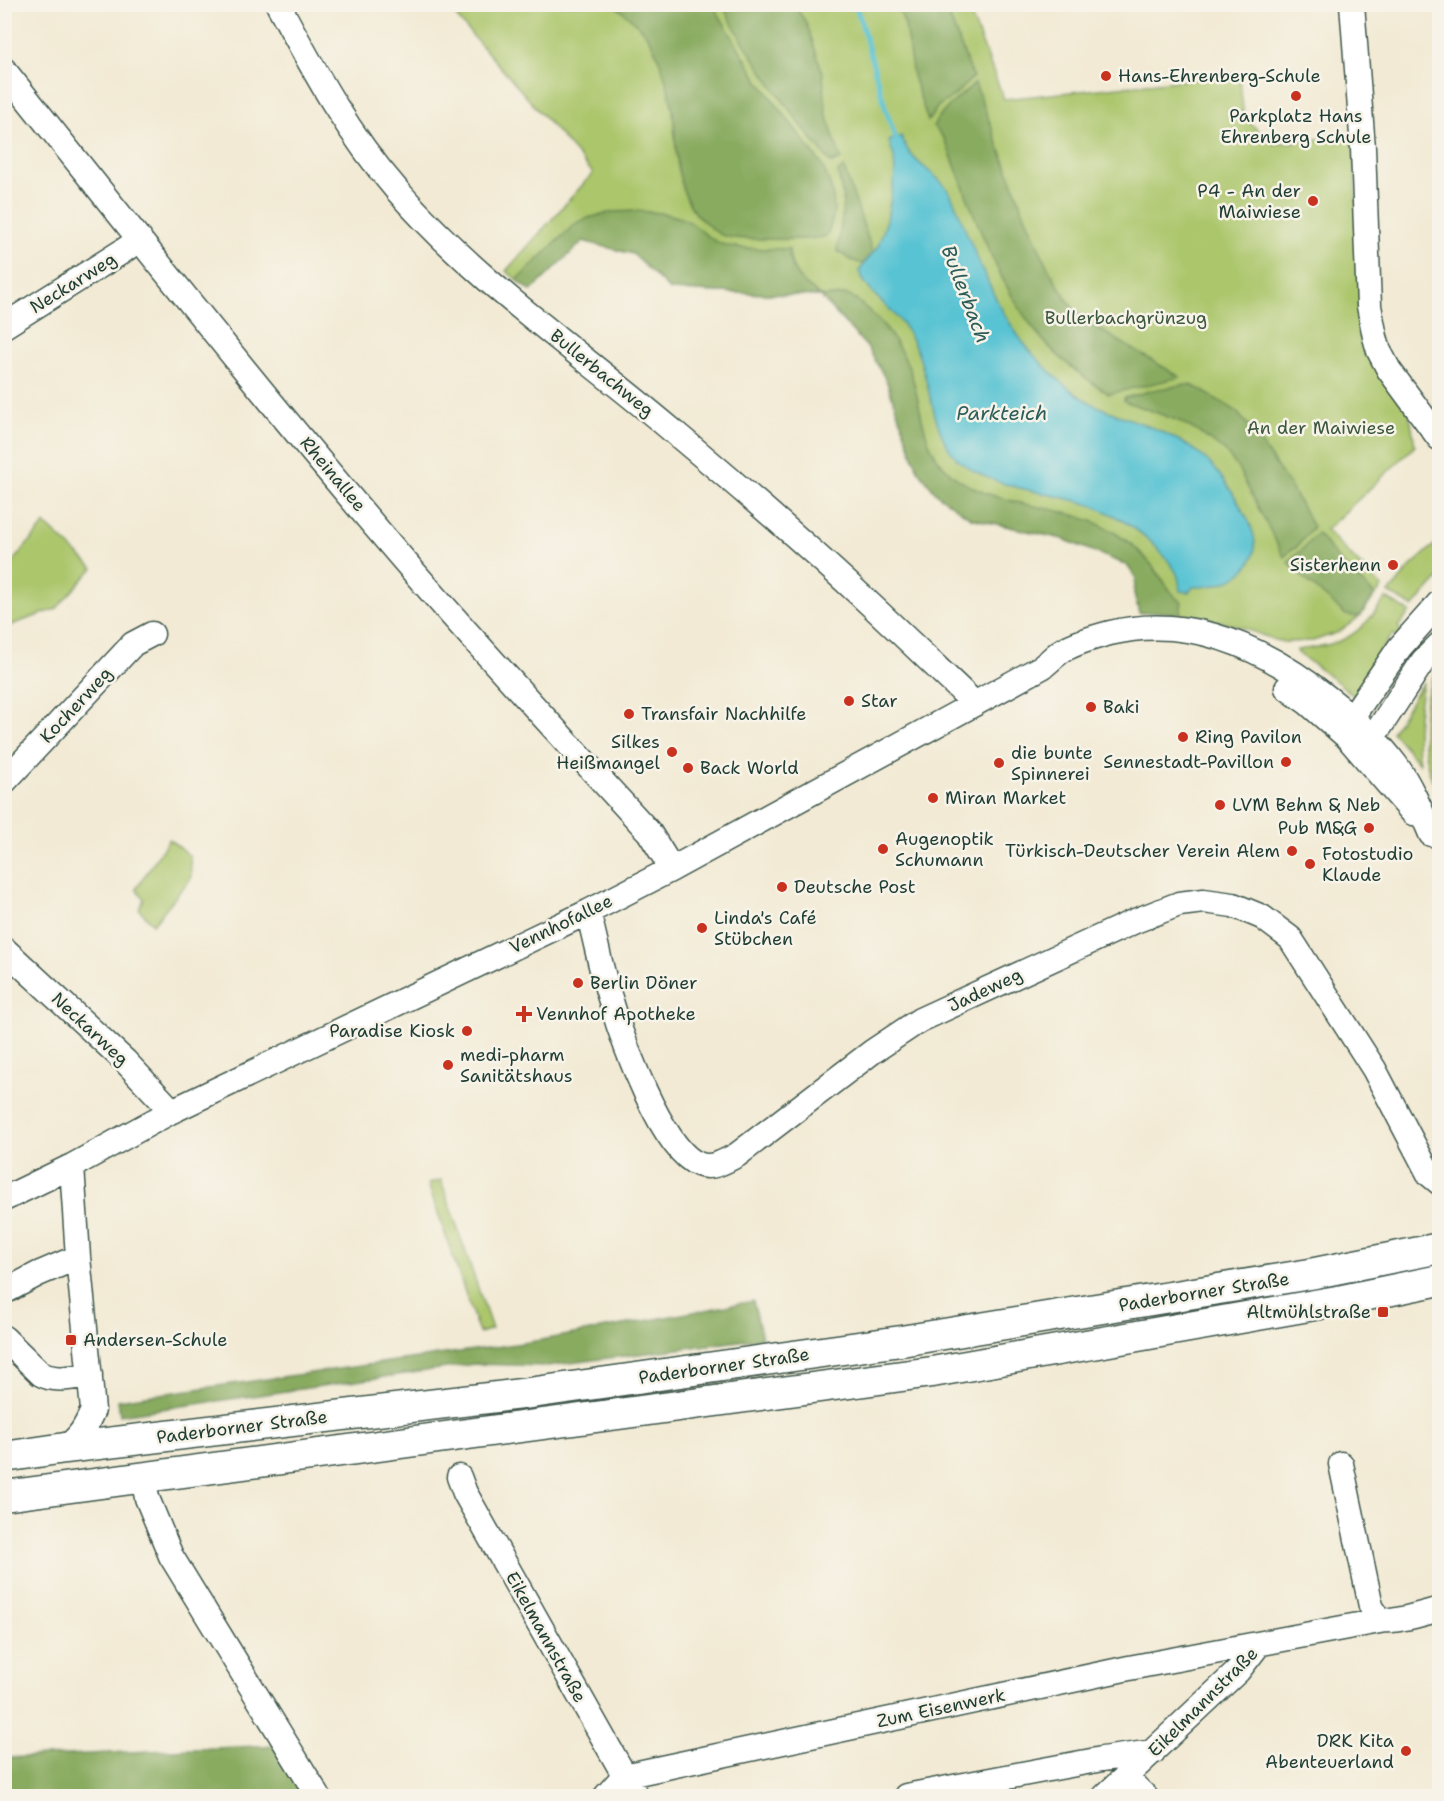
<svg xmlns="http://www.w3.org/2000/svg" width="1444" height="1801" font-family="'Shantell Sans',sans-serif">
<rect width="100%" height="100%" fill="#f7f3e8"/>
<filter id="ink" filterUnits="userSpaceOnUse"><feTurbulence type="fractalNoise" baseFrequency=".0167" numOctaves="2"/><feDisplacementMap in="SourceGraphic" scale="12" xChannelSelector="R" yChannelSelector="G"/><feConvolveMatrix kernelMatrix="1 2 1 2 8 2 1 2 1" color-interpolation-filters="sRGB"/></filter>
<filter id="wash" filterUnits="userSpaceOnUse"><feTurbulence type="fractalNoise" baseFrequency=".008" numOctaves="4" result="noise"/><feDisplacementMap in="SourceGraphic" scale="24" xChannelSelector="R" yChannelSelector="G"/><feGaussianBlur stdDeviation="1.35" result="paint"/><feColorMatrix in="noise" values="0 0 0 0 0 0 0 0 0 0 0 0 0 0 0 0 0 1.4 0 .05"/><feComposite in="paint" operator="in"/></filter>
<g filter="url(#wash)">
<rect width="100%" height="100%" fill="#f2ead4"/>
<path fill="#acc66c" stroke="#668250" stroke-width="1.5" d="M 446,5 L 967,5 L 1004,99 L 1195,79 L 1239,73 L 1244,118 L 1274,144 L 1353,135 L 1361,294 L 1407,409 L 1411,421 L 1415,446 L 1326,530 L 1382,587 L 1359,617 L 1339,632 L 1313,641 L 1284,642 L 1275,640 L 1243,628 L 1204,617 L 1162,612 L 1139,613 L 1134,593 L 1136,578 L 1127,565 L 1063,539 L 971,518 L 938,495 L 918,470 L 887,382 L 879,367 L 868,348 L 820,296 L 670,290 L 633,254 L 583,241 L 531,291 L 506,271 L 593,173 Z
M 45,524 L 93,568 L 56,609 L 11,625 L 5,632 L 5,570 Z
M 1439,541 L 1439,578 L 1413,607 L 1389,593 L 1413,564 Z
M 1386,598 L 1410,612 L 1398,627 L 1402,632 L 1398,637 L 1393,634 L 1380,651 L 1385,655 L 1381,660 L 1376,657 L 1364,675 L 1368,679 L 1356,698 L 1340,684 L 1298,653 L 1297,650 C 1346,644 1357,637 1386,598 Z
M 1439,666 L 1439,795 C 1419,758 1417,703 1439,666 Z
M 1423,682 C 1418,710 1415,735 1419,763 L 1392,732 Z
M 169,839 L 190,856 L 191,878 L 153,924 L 139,909 L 144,899 L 136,889 Z
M 441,1180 L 492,1329 L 479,1333 L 428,1184 Z"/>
<path fill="#89ab60" stroke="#54744a" stroke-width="1.5" d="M 614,5 L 713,5 L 758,80 L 822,165 C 830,183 836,197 833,217 C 831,224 830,230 826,236 C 810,241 784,239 767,239 C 753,239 735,240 722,235 C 716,233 711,228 707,224 C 671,197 678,145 672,105 C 668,85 659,53 647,36 C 639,24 626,14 614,5 Z
M 722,5 L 794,5 L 806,22 L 823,74 L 826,113 L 841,159 L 831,163 C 790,113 752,61 722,5 Z
M 897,5 L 945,5 L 973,77 L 954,96 L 938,106 L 928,121 L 913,76 L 905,25 Z
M 975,83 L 1024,213 L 1047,266 L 1065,296 L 1073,308 L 1092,325 L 1180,377 L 1109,394 C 1081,376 1053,355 1033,328 C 991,272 970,201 944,138 L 933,126 C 943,108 960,97 975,83 Z
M 844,168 L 873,253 L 863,264 L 851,260 L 837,251 L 842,218 L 843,198 L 838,172 Z
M 634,211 C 652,212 677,213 693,224 C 702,231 708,238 719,243 C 738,251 769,248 789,249 C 790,268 798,280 813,290 C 815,292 817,295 820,296 C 828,298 839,294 847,295 C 855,297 880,320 885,327 C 895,341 904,354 910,370 C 924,410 919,452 958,479 C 989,500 1030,504 1066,513 C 1097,520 1130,538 1150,563 C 1160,575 1167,588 1177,599 L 1182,602 L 1180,614 L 1162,612 L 1139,613 L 1134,593 L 1136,578 L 1127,565 L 1063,539 L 971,518 L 938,495 L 918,470 L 887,382 L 879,367 L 868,348 L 820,296 L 670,290 L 633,254 L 583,241 L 531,291 L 517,280 L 575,224 L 588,218 L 612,212 Z
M 1183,385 L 1192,385 L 1235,410 L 1249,426 L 1290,486 L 1313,527 L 1296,548 L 1292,549 L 1284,557 L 1237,467 L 1225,451 L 1195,430 L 1179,421 L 1124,401 L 1124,398 L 1153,390 Z
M 1317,533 L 1340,561 L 1375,595 L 1359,617 L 1346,615 L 1306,580 L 1288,562 L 1295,555 L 1301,551 Z
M 753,1301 L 762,1338 L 547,1366 L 474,1364 L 120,1415 L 118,1400 L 530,1342 Z
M 279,1745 L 310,1796 L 5,1796 L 4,1758 Z"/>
<path fill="#58c3d3" stroke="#3c8084" stroke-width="1.5" d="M 901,136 C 903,141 906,147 909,152 C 920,167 938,175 948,190 C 956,202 962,223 968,236 C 985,276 1002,319 1031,352 C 1047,369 1065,388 1086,400 C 1102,410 1122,416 1140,423 C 1199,445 1216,462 1246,516 C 1255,532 1260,552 1247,567 C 1233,583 1214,587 1193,587 L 1189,592 L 1180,591 C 1179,588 1180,585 1179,582 C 1178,569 1165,558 1157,548 C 1139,529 1109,510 1084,503 C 1043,491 998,489 963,464 C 933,443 931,384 917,351 C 913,342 908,331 902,323 C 888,305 867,293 859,271 L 878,246 L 887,220 L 895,174 L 894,157 L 889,141 Z"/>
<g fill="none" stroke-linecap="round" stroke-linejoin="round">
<path stroke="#58c3d3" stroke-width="5" d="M 854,4 L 859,15 L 886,110 L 898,145"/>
</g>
</g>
<g filter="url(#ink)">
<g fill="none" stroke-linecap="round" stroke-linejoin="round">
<g stroke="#3f574c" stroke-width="27">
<path id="minor" d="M 278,4 C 313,69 347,133 396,189 C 476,282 580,352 674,432 C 736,484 799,538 858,593 C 897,629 935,666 974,703
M 1352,4 L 1363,148 L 1369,306 L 1375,337 L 1379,351 L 1389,370 L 1439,438
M 4,70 C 141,241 277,414 420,579 C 495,665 572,748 649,832 L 672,869
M 4,326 L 123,251 L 140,239
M 1287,688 L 1308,703 L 1347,737 L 1413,813
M 1352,717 L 1400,647 L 1440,602
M 1361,748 L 1380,727 L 1423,661 L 1440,644
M 4,782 L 133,644 L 152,634
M 588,912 C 596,941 601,972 611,1001 C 622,1039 662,1150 698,1164 C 712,1170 725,1161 737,1155 L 872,1052 L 920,1020 L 1135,921 L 1179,904 L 1204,901 L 1233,905 L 1262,917 L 1290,938 L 1374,1069 L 1429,1174 L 1440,1183
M 4,949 L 125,1061 L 172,1111
M 4,1199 L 72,1166 L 172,1111 L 588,912 L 672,869 L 1042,667 C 1049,662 1056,654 1063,650 C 1077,642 1095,637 1110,633 C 1192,613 1269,650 1332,701 C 1356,720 1378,741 1396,765 C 1411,786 1421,811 1431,834
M 4,1292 L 38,1274 L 78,1257
M 4,1338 L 41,1374 C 55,1382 75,1377 90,1375
M 65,1448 C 81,1436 85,1428 93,1410 L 78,1257 L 72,1166
M 1341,1464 L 1371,1606 C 1374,1612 1377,1617 1384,1620 C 1392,1623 1429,1612 1440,1609
M 143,1477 L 147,1498 L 171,1556 L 318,1796
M 459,1477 L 465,1493 L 636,1796
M 1126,1778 L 1145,1796
M 606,1796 L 624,1776 L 1129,1668 L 1385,1620
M 906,1796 L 1102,1759 L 1153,1752
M 1105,1796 L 1238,1671 L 1259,1644"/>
</g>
<g stroke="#3f574c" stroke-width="33">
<path id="major" d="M 4,1457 L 65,1448 L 530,1393 L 901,1341 L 1310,1274 L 1440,1248
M 4,1496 L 932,1372 L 1343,1300 L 1440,1280"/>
</g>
<use href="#minor" stroke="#fff" stroke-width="24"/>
<use href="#major" stroke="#fff" stroke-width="30"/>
</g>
</g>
<g fill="#c8321e" stroke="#f7f3e8" stroke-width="2">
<circle cx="1106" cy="76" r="6"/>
<circle cx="1296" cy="96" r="6"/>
<circle cx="1313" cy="201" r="6"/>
<circle cx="1393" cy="565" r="6"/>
<circle cx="849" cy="701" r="6"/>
<circle cx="1091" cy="707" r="6"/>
<circle cx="629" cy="714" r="6"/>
<circle cx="1183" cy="737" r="6"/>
<circle cx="672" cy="752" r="6"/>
<circle cx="1286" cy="762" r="6"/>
<circle cx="999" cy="763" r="6"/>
<circle cx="688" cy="768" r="6"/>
<circle cx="933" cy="798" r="6"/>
<circle cx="1220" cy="805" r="6"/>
<circle cx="1369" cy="828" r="6"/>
<circle cx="883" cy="849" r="6"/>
<circle cx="1292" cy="851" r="6"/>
<circle cx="1310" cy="864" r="6"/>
<circle cx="782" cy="887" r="6"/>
<circle cx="702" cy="928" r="6"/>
<circle cx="578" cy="983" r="6"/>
<path d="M521 1005h6v6h6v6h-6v6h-6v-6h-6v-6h6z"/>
<circle cx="467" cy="1031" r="6"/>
<circle cx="448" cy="1065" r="6"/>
<rect x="1377" y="1306" width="12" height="12" rx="3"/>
<rect x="65" y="1334" width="12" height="12" rx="3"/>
<circle cx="1406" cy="1751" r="6"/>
</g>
<g text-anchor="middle" stroke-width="5" stroke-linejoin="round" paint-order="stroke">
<g font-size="18" fill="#1f3d34" stroke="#f7f3e8" text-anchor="start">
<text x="1118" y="82">Hans-Ehrenberg-Schule</text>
<text x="1296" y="122" text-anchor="middle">Parkplatz Hans<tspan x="1296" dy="21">Ehrenberg Schule</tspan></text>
<text x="1301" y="197" text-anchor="end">P4 - An der<tspan x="1301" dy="21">Maiwiese</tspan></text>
<text x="1381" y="571" text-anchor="end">Sisterhenn</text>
<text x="861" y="707">Star</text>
<text x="1103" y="713">Baki</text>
<text x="641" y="720">Transfair Nachhilfe</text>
<text x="1195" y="743">Ring Pavilon</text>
<text x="660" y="748" text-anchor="end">Silkes<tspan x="660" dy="21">Heißmangel</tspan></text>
<text x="1011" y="759">die bunte<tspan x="1011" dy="21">Spinnerei</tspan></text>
<text x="1274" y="768" text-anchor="end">Sennestadt-Pavillon</text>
<text x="700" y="774">Back World</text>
<text x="945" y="804">Miran Market</text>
<text x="1232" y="811">LVM Behm &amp; Neb</text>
<text x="1357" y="834" text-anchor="end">Pub M&amp;G</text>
<text x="895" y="845">Augenoptik<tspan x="895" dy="21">Schumann</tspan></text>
<text x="1280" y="857" text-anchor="end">Türkisch-Deutscher Verein Alem</text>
<text x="1322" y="860">Fotostudio<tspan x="1322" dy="21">Klaude</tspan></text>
<text x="794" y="893">Deutsche Post</text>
<text x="714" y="924">Linda's Café<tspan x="714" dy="21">Stübchen</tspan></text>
<text x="590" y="989">Berlin Döner</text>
<text x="536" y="1020">Vennhof Apotheke</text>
<text x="455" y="1037" text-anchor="end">Paradise Kiosk</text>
<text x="460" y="1061">medi-pharm<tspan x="460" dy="21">Sanitätshaus</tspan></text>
<text x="1371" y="1318" text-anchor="end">Altmühlstraße</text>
<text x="83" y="1346">Andersen-Schule</text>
<text x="1394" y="1747" text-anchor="end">DRK Kita<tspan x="1394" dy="21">Abenteuerland</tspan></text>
</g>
<g font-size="18" fill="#1f3d34" stroke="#f7f3e8">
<text transform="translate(73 283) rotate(-32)" y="6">Neckarweg</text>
<text transform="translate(602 373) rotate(39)" y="6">Bullerbachweg</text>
<text transform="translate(333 474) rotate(50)" y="6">Rheinallee</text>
<text transform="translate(76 705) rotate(-47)" y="6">Kocherweg</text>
<text transform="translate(561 924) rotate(-26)" y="6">Vennhofallee</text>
<text transform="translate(985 990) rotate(-25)" y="6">Jadeweg</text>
<text transform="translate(90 1029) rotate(43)" y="6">Neckarweg</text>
<text transform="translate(1204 1292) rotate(-9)" y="6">Paderborner Straße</text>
<text transform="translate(724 1366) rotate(-8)" y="6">Paderborner Straße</text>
<text transform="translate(242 1427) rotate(-7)" y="6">Paderborner Straße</text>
<text transform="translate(546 1637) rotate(61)" y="6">Eikelmannstraße</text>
<text transform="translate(1203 1702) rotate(-45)" y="6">Eikelmannstraße</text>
<text transform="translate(941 1708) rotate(-12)" y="6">Zum Eisenwerk</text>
</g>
<g font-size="18" fill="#3b583f" stroke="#f7f3e8">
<text x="1126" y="324">Bullerbachgrünzug</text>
<text x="1321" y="434">An der Maiwiese</text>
</g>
<g font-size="20" font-style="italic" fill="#2d5e5c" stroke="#f7f3e8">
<text transform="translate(966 294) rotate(69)" y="7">Bullerbach</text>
<text x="1002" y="420">Parkteich</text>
</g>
</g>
<rect width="1444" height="1801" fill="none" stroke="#f7f3e8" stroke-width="24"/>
</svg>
